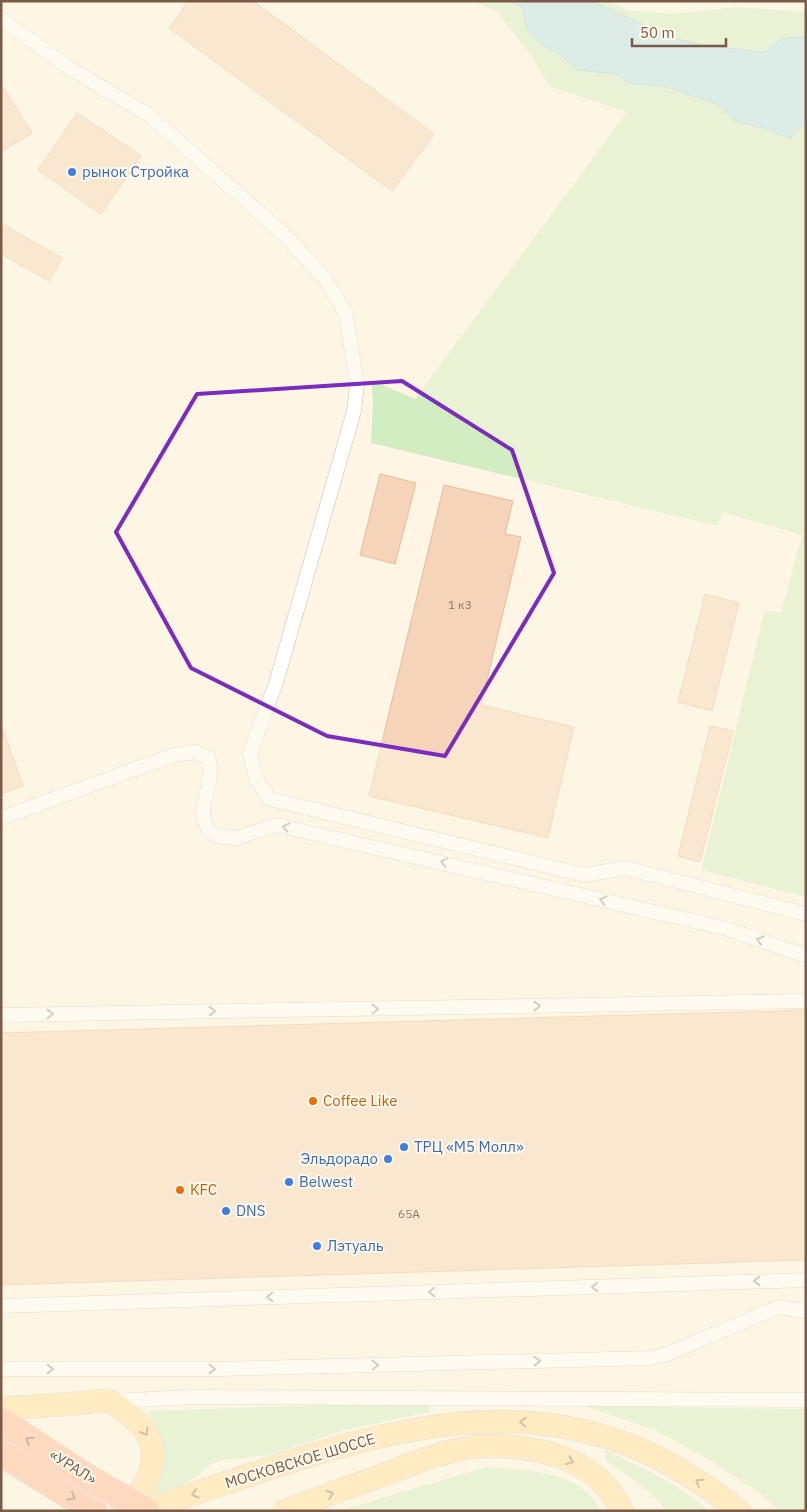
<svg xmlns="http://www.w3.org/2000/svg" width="807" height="1512" font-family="'IBM Plex Sans',sans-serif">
<rect width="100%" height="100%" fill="#fef5e4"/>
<path fill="#d1edc1" d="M 473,1 L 510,1 L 522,7 L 527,29 L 543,46 L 558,52 L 577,70 L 616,74 L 631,84 L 663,86 L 716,104 L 736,121 L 763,128 L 791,138 L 806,122 L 806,897 L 701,870 L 765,610 L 781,613 L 802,535 L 722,512 L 718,526 L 371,443 L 373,402 L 371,380 L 415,399 L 627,112 L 549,86 L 531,55 L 497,12 Z
M 591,1 L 612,1 L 625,10 L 671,14 L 737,7 L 806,12 L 806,36 L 781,39 L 764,52 L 709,46 L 672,38 Z
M 430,1401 L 430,1412 L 346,1430 L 269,1455 L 222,1460 L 206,1466 L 198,1476 L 173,1490 L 150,1499 C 171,1463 168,1445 147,1411 Z
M 585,1406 L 806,1409 L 806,1511 L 779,1511 L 760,1493 L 711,1461 L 655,1430 Z
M 605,1450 C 642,1467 678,1484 709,1511 L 666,1511 L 649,1491 L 606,1461 Z
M 487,1467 C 526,1470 581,1470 601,1511 L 338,1511 Z"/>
<path fill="#b7e0ea" stroke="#9cd0dc" d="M 510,1 L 591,1 L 672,38 L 709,46 L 764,52 L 781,39 L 806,36 L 806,122 L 791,138 L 763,128 L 736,121 L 716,104 L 663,86 L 631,84 L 616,74 L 577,70 L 558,52 L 543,46 L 527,29 L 522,7 Z"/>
<path fill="#f6d4b9" stroke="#eabb98" d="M 188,1 L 253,1 L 434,134 L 392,191 L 169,28 Z
M 1,84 L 32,133 L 1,152 Z
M 77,113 L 141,156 L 101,214 L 38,170 Z
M 1,223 L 62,258 L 49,281 L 1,254 Z
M 380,474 L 416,483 L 395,564 L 360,555 Z
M 444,485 L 513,501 L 505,534 L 521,537 L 481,705 L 574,727 L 548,838 L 369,796 Z
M 705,594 L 739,603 L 712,711 L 678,702 Z
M 710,726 L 733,731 L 700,862 L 678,856 Z
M 3,729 L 23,786 L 1,794 L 1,730 Z
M 806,1010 L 806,1260 L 1,1285 L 1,1033 Z"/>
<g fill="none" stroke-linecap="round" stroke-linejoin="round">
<g stroke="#d1bda9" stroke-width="15">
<path id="street" d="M 1,19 L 71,69 L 149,115 L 287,237 L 326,280 L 346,314 L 357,385 L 354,411 L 276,683 L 250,753 L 256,779 L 270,799 L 584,875 L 625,868 L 806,914
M 1,818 L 174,755 L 196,752 L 208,757 C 219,788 186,813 216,836 L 236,838 L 276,825 L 724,928 L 806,956
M 1,1015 L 806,1001
M 1,1306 L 806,1280
M 1,1369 L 218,1369 L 651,1358 L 667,1354 L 779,1307 L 806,1311
M 111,1401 L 192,1397 L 806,1400"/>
</g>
<g stroke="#dcd4cf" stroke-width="24">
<path id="primary" d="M 1,1408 C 28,1407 55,1405 81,1403 C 89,1402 100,1400 108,1401 C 116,1403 127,1413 133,1418 C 168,1448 152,1486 121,1511
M 141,1511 C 315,1457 498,1367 673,1466 C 696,1480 718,1493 739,1511
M 284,1511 C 319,1498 353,1486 388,1473 C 419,1461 456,1446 490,1446 C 514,1446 538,1449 561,1457 C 588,1467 610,1485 622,1511"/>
</g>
<g stroke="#dcd4cf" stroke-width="28">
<path id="highway" d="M 1,1453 L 94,1511"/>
</g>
<use href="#street" stroke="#fff" stroke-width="14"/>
<use href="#primary" stroke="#ffdd9a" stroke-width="22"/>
<use href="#highway" stroke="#fdb596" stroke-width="26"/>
<g stroke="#dcd4cf" stroke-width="28" stroke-linecap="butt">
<path id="highway-bridge" d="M 1,1421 L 85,1476 L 146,1511"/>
</g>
<use href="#highway-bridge" stroke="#fdb596" stroke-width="26"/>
</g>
<defs><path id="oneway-chevron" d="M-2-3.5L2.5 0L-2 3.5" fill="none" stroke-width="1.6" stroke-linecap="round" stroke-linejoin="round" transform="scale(1.25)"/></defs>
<g stroke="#af9d91">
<use href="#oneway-chevron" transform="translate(286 827) rotate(-167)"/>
<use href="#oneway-chevron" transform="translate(444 862) rotate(-167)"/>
<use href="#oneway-chevron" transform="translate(603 900) rotate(-166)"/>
<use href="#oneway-chevron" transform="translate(760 940) rotate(-162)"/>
<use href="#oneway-chevron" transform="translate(537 1006) rotate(-1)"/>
<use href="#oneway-chevron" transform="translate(375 1009) rotate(-1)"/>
<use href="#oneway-chevron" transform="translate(212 1011) rotate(-1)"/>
<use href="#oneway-chevron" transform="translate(50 1014) rotate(-1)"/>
<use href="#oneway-chevron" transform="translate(757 1281) rotate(178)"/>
<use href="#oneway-chevron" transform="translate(595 1287) rotate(178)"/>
<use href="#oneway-chevron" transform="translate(432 1292) rotate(178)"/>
<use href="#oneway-chevron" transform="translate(270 1297) rotate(178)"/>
<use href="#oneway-chevron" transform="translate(537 1361) rotate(-2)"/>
<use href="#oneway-chevron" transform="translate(375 1365) rotate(-1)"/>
<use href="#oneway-chevron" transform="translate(50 1369)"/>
<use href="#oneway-chevron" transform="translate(212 1369)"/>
</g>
<g stroke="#a18260">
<use href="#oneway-chevron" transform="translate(523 1422) rotate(-177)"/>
<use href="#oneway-chevron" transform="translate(145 1432) rotate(60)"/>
<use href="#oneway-chevron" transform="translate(570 1461) rotate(21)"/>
<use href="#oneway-chevron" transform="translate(699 1482) rotate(-147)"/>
<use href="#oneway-chevron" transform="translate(195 1494) rotate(163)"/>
<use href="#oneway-chevron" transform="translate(330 1494) rotate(-20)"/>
</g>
<g stroke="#936d57">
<use href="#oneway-chevron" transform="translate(29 1440) rotate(-147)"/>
<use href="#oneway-chevron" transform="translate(72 1497) rotate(31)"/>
</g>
<path d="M0 0H807V1512H0ZM 402,381 L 512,450 L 554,573 L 445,756 L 327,736 L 191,668 L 116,532 L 197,394 Z" fill="#fef5e4" fill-opacity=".55" fill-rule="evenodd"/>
<path fill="none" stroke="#7b2cbf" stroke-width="4" stroke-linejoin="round" d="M 402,381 L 512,450 L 554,573 L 445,756 L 327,736 L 191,668 L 116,532 L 197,394 Z"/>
<g fill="#3f7fe0" stroke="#fff8ec" stroke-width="2">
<circle cx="72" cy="172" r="5"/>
<circle cx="404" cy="1147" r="5"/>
<circle cx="388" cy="1159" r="5"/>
<circle cx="289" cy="1182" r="5"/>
<circle cx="226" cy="1211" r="5"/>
<circle cx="317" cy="1246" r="5"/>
</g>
<g fill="#e8710a" stroke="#fff8ec" stroke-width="2">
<circle cx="313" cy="1101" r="5"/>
<circle cx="180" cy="1190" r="5"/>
</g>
<g text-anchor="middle" stroke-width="4" stroke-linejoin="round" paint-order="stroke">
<g font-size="12" fill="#987964">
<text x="460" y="609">1 к3</text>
<text x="409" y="1218">65А</text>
</g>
<g font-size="15" fill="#366cbe" stroke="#fff8ec" text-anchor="start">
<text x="82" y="177">рынок Стройка</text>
<text x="414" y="1152">ТРЦ «М5 Молл»</text>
<text x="378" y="1164" text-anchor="end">Эльдорадо</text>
<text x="299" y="1187">Belwest</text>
<text x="236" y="1216">DNS</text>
<text x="327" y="1251">Лэтуаль</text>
</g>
<g font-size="15" fill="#c56008" stroke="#fff8ec" text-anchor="start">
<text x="323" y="1106">Coffee Like</text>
<text x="190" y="1195">KFC</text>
</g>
<g font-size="15" fill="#795b47" stroke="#fff8ec">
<text transform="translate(300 1461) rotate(-17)" y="5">МОСКОВСКОЕ ШОССЕ</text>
<text transform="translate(73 1467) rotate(32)" y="5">«УРАЛ»</text>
</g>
</g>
<rect width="807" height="1512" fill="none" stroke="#795b47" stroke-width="5"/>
<path d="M632 38v8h94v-8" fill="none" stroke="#795b47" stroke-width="2.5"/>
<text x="640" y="38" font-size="15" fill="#795b47" stroke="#fff8ec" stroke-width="4" paint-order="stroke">50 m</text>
</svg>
